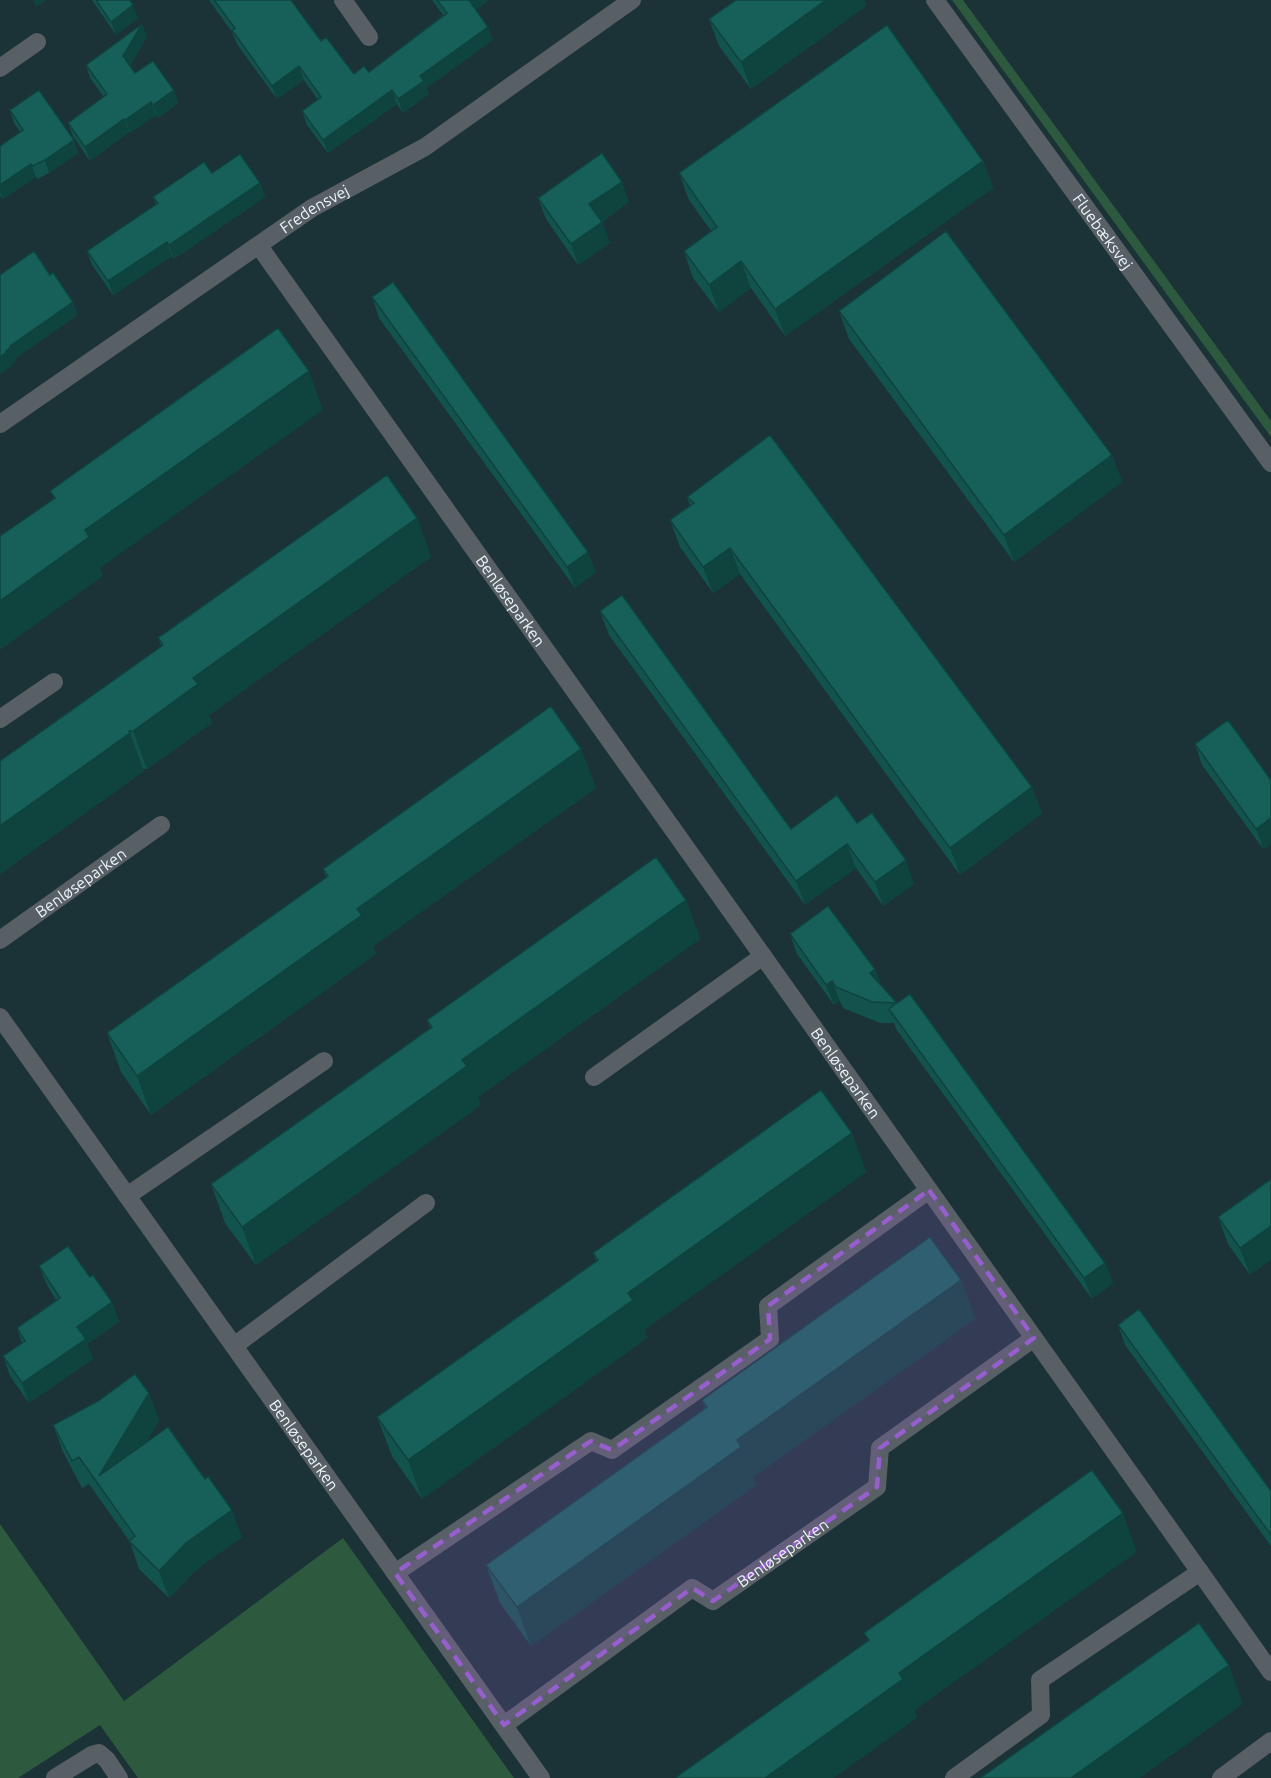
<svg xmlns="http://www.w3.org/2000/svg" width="1271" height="1778" font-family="Ubuntu,sans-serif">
<rect width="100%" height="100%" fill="#1b3237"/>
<path fill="#2d5a3e" d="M 952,0 L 963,0 L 1271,421 L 1271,437 Z
M 0,1524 L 124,1701 L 343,1538 L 514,1778 L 138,1778 L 100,1725 L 18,1778 L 0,1778 Z"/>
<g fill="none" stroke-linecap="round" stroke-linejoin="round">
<g stroke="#585f65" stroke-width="18">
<path d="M 343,0 L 369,37"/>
<path d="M 0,68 L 37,42"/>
<path id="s1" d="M 259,246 L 1271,1672"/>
<path id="s2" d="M 0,424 L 312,208 L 425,147 L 632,0"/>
<path d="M 0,719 L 54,682"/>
<path id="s3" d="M 0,940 L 161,825"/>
<path id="s4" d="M 0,1017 L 541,1778"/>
<path d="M 594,1077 L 763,956"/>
<path d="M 127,1196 L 324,1061"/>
<path d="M 234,1346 L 426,1203"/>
<path d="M 395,1573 L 591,1441 L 612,1450 L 770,1339 L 768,1306 L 929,1190"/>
<path id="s5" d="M 504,1725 L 692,1588 L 713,1601 L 877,1487 L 880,1448 L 1034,1338"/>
<path d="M 55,1778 L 92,1755 L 99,1753 L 107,1760 L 119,1778"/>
<path d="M 954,1778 L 1041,1715 L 1040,1680 L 1200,1572"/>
<path d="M 1221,1778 L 1271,1741"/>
</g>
<path stroke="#585f65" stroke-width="18" id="s6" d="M 935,0 L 1271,463"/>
</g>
<path fill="#13534d" d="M 92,0 L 130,0 L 138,18 L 116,35 Z
M 209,0 L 291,0 L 321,41 L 354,74 L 369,72 L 443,15 L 432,0 L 489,0 L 476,10 L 488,27 L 493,40 L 426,88 L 429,94 L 403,113 L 397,104 L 328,153 L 307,125 L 302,111 L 318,100 L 304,80 L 277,99 L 237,44 L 232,32 Z
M 736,0 L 864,0 L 866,6 L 751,89 L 719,46 L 709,19 Z
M 142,24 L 147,37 L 130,66 L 135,73 L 174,90 L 178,103 L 158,118 L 156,115 L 130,133 L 129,132 L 90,161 L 73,136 L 68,123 L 104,97 L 90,78 L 86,65 Z
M 10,110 L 74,140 L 78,153 L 49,173 L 38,179 L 36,177 L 3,199 L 0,196 L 0,146 L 20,132 L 14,123 Z
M 983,161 L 993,188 L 785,336 L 751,288 L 719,312 L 693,278 L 684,251 L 711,231 L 689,200 L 679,173 Z
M 212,173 L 260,183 L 265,197 L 174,259 L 172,256 L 113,295 L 92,265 L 87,251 L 156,205 L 153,197 Z
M 538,198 L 629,202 L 602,222 L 610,243 L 578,265 L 546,219 Z
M 372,297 L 596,572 L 575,588 L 379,318 Z
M 839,311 L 1112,455 L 1122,482 L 1014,562 L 849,339 Z
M 687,497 L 1032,787 L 1042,813 L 960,875 L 740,574 L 713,593 L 680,547 L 670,520 L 690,505 Z
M 417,518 L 431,557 L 209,715 L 212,723 L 147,769 L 143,769 L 144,771 L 0,874 L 161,646 L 158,638 Z
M 600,611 L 791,829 L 857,823 L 914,884 L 883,906 L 856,868 L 805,905 L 609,635 Z
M 1228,720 L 1264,850 L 1202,765 L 1195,744 Z
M 581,749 L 596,788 L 373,946 L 376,954 L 151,1115 L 121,1072 L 107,1033 L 326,877 L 323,869 Z
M 686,900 L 700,939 L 478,1097 L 481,1105 L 256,1265 L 225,1223 L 211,1184 L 430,1028 L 427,1020 Z
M 790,934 L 875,969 L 881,986 L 1105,1263 L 1113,1283 L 1092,1299 L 896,1029 L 894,1023 L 880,1023 L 843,1008 L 840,1001 L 834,1005 L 797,954 Z
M 852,1133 L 866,1172 L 644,1330 L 647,1338 L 422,1499 L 392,1456 L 377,1417 L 596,1261 L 593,1253 Z
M 1271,1179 L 1250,1275 L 1228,1244 L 1218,1217 Z
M 39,1266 L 90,1277 L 112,1302 L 119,1322 L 87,1344 L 93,1359 L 29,1403 L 10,1376 L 3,1356 L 22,1343 L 17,1328 L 56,1300 L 47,1285 Z
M 961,1280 L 975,1319 L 753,1477 L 756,1485 L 531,1646 L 500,1603 L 486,1565 L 705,1408 L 702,1400 Z
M 1118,1325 L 1271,1491 L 1271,1546 L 1125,1345 Z
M 149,1393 L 159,1421 L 145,1444 L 242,1537 L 196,1570 L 169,1598 L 139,1569 L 130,1542 L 89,1484 L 82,1488 L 63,1452 L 53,1425 Z"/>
<path fill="#0f433e" d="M 33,0 L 47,0 L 36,7 Z
M 468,0 L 489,0 L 473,12 Z
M 826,0 L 864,0 L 866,6 L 751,89 L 741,62 Z
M 133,5 L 138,18 L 116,35 L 111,22 Z
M 142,24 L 147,37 L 128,69 L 123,56 Z
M 488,27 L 493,40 L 426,88 L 429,94 L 403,113 L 398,99 L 420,76 Z
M 299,66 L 304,80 L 277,99 L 272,86 Z
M 174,90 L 178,103 L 158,118 L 153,105 Z
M 392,90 L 397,104 L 328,153 L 323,140 Z
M 151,102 L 156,115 L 130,133 L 125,120 Z
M 124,119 L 129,132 L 90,161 L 85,147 Z
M 74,140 L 78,153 L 49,173 L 45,160 Z
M 983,161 L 993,188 L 785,336 L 775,309 Z
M 31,164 L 36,177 L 3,199 L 0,192 L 0,185 Z
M 622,182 L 629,202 L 597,225 L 589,204 Z
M 260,183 L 265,197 L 174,259 L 169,245 Z
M 602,222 L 610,243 L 578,265 L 571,244 Z
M 167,242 L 172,256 L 113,295 L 108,281 Z
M 741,261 L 751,288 L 719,312 L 709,285 Z
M 73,302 L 78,315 L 15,359 L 16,361 L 12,364 L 12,366 L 0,374 L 0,357 L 10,346 Z
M 309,371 L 323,410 L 100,568 L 103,576 L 0,650 L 0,601 L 85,530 Z
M 1112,455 L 1122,482 L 1014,562 L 1004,535 Z
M 417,518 L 431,557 L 209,715 L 212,723 L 147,769 L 133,731 L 193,678 Z
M 730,548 L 740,574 L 713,593 L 703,567 Z
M 588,552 L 596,572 L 575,588 L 567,567 Z
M 130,733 L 144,771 L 0,874 L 0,826 Z
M 581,749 L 596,788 L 373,946 L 376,954 L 151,1115 L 137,1076 L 357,909 Z
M 1032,787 L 1042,813 L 960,875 L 950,848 Z
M 1271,818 L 1271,844 L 1264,850 L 1256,829 Z
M 847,844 L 856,868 L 805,905 L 796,881 Z
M 906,860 L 914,884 L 883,906 L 875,882 Z
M 686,900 L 700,939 L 478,1097 L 481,1105 L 256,1265 L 242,1227 L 462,1060 Z
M 875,969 L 883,989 L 870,973 Z
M 832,981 L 840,1001 L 834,1005 L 826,985 Z
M 852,1133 L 866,1172 L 644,1330 L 647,1338 L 422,1499 L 408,1460 L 628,1293 Z
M 1271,1226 L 1271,1260 L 1250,1275 L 1240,1248 Z
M 1105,1263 L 1113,1283 L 1092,1299 L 1084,1278 Z
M 961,1280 L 975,1319 L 753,1477 L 756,1485 L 531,1646 L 517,1607 L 737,1440 Z
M 112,1302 L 119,1322 L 87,1344 L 93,1359 L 29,1403 L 22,1383 L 77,1327 Z
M 149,1393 L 159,1421 L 110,1501 L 99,1476 Z
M 232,1510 L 242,1537 L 196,1570 L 169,1598 L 159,1571 L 186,1543 Z
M 1123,1513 L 1137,1552 L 915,1710 L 917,1718 L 834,1778 L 765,1778 L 899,1673 Z
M 1229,1665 L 1243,1704 L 1140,1778 L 1071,1778 Z"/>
<path fill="#166059" stroke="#0f433e" stroke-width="1.5" d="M 96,0 L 130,0 L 133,5 L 111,22 Z
M 214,0 L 291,0 L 321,41 L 326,37 L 354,74 L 364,66 L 369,72 L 447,13 L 437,0 L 469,0 L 488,27 L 420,76 L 424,81 L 398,99 L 392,90 L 323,140 L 302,111 L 321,97 L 299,66 L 272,86 L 232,30 L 235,28 Z
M 736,0 L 826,0 L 741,62 L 709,19 Z
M 142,24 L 123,56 L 135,73 L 153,61 L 174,90 L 153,105 L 151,102 L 125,120 L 124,119 L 85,147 L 68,123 L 107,94 L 86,65 Z
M 887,25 L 983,161 L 775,309 L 741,261 L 709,285 L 684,251 L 717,227 L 679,173 Z
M 39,90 L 74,140 L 45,160 L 33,166 L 31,164 L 0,185 L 0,146 L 23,130 L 10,110 Z
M 602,153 L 622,182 L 589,204 L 602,222 L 571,244 L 538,198 Z
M 240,154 L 260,183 L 169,245 L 167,242 L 108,281 L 87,251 L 158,203 L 153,197 L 204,162 L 212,173 Z
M 946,231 L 1112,455 L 1004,535 L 839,311 Z
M 34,251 L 50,275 L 53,272 L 73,302 L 10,346 L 11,347 L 6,351 L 7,352 L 0,357 L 0,275 Z
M 393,282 L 588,552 L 567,567 L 372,297 Z
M 278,328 L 309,371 L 85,530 L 89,537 L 0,601 L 0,536 L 55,498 L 50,491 Z
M 770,435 L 1032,787 L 950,848 L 730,548 L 703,567 L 670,520 L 694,503 L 687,497 Z
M 387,475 L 417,518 L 193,678 L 198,684 L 133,731 L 129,731 L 130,733 L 0,826 L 0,761 L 163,645 L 158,638 Z
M 622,595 L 791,829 L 837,795 L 857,823 L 872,813 L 906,860 L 875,882 L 847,844 L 796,881 L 600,611 Z
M 551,706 L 581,749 L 357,909 L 362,915 L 137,1076 L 107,1033 L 328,876 L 323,869 Z
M 1228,720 L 1271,780 L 1271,818 L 1256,829 L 1195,744 Z
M 656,857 L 686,900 L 462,1060 L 467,1066 L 242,1227 L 211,1184 L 432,1027 L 427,1020 Z
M 828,906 L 875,969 L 870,973 L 897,1003 L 910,994 L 1105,1263 L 1084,1278 L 889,1009 L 896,1003 L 872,1002 L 836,987 L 832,981 L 826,985 L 790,934 Z
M 821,1090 L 852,1133 L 628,1293 L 633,1300 L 408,1460 L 377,1417 L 598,1260 L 593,1253 Z
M 1271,1179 L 1271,1226 L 1240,1248 L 1218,1217 Z
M 930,1237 L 961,1280 L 737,1440 L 741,1447 L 517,1607 L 486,1565 L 707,1407 L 702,1400 Z
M 68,1246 L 90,1277 L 93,1275 L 112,1302 L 77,1327 L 86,1339 L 22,1383 L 3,1356 L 25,1341 L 17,1328 L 60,1298 L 39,1266 Z
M 1139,1309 L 1271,1491 L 1271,1535 L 1118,1325 Z
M 135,1374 L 149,1393 L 99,1476 L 168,1427 L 205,1479 L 208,1476 L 232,1510 L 186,1543 L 159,1571 L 129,1541 L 135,1536 L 79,1457 L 72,1461 L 53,1425 L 98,1401 Z
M 1092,1470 L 1123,1513 L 899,1673 L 903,1679 L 765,1778 L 675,1778 L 869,1640 L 864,1633 Z
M 1199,1623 L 1229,1665 L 1071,1778 L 980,1778 Z"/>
<path fill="#965ece" fill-opacity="0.2" stroke="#965ece" stroke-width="4.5" stroke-dasharray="12 8" stroke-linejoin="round" d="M 929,1190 L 1034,1338 L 880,1448 L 877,1487 L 713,1601 L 692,1588 L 504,1725 L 395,1573 L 591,1441 L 612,1450 L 770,1339 L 768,1306 Z"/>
<g text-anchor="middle" stroke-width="4.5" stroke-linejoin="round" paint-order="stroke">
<g font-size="16" fill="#e8f5f9" stroke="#0e181a">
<text dy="6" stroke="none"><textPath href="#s2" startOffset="381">Fredensvej</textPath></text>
<text dy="6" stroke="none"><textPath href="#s6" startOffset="286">Fluebæksvej</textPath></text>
<text dy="6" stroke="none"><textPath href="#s1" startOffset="435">Benløseparken</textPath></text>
<text dy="6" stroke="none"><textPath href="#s3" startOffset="99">Benløseparken</textPath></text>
<text dy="6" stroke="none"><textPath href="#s1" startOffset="1014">Benløseparken</textPath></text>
<text dy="6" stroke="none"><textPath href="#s4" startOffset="525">Benløseparken</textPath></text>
<text dy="6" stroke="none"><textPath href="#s5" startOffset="342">Benløseparken</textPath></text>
</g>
</g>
</svg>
